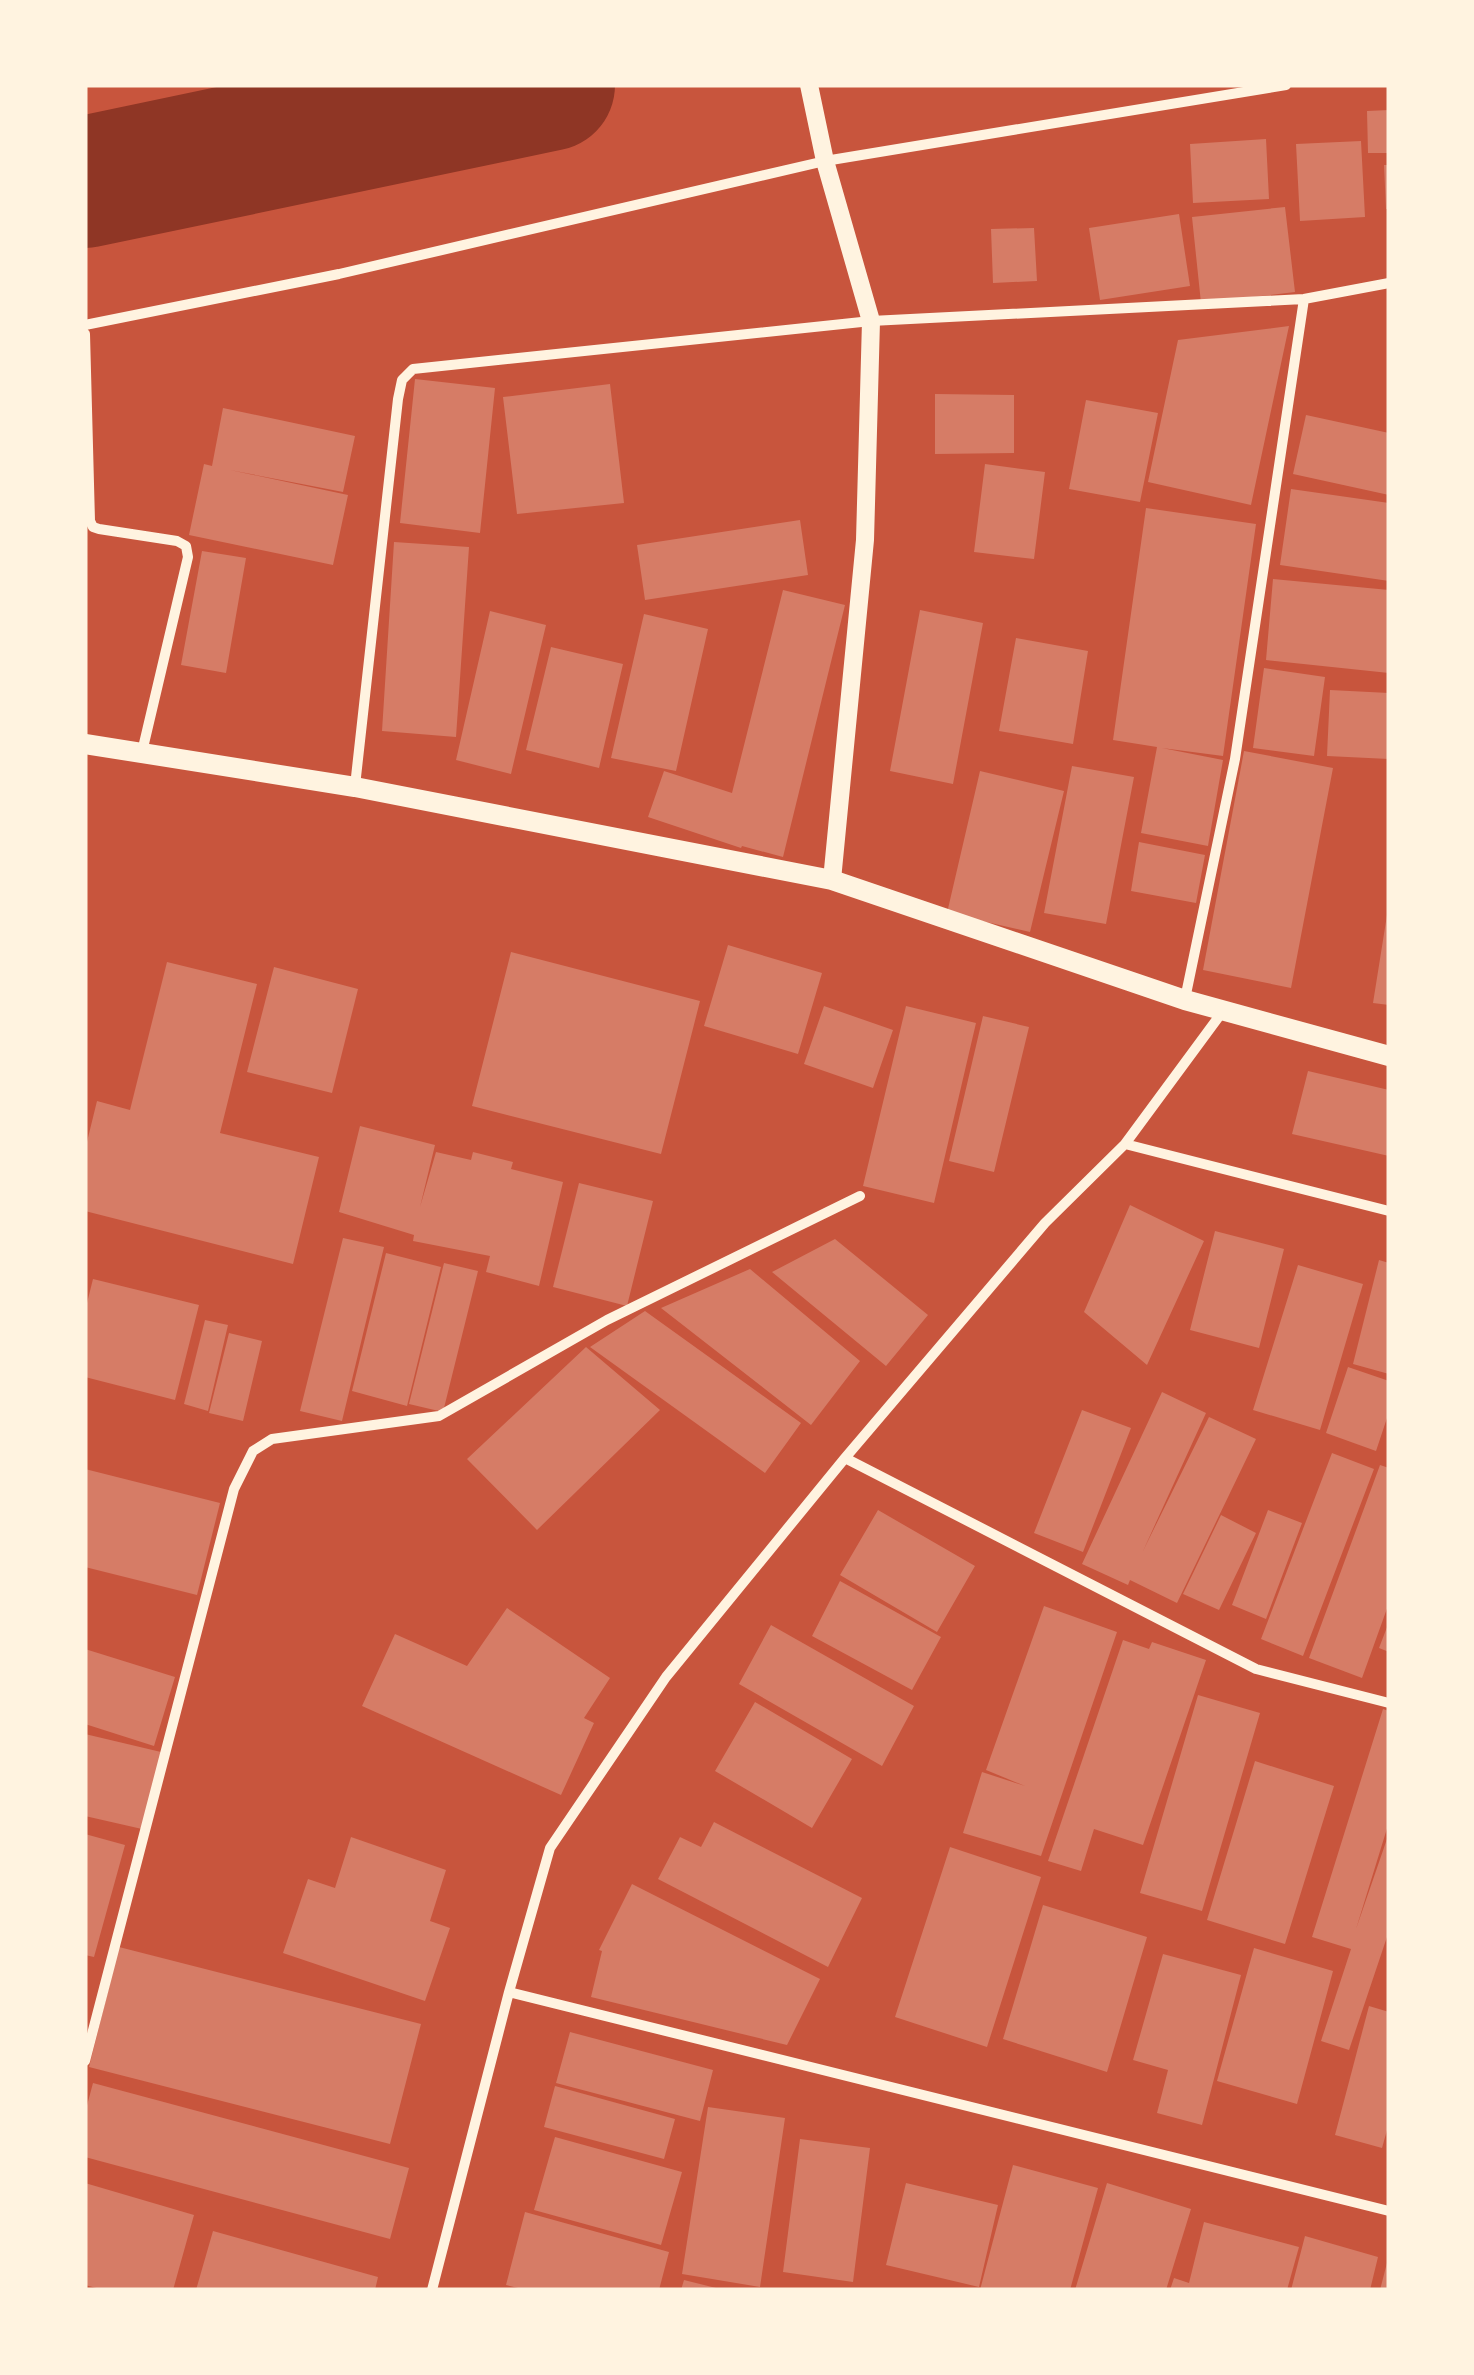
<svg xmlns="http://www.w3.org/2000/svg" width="1474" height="2375" font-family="'Roboto Condensed',sans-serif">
<rect width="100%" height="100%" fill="#c8553d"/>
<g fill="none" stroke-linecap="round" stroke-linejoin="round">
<path stroke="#8f3625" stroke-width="132" d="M 85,182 L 549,85"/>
</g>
<path fill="#d67c66" d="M 1389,110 L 1389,153 L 1368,153 L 1367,111 Z
M 1266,139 L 1269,199 L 1193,203 L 1190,144 Z
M 1361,141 L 1365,217 L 1300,221 L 1296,144 Z
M 1384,165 L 1389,165 L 1389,209 L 1386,209 Z
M 1285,207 L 1295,292 L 1201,303 L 1192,217 Z
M 1179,214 L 1190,286 L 1100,300 L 1089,228 Z
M 1034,228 L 1037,281 L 993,283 L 991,229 Z
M 1289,326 L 1251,505 L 1148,482 L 1178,340 Z
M 415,379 L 495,388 L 480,533 L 400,523 Z
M 610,384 L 624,503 L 517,514 L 503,397 Z
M 935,394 L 1014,395 L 1014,453 L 935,454 Z
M 1086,400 L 1158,413 L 1140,502 L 1069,489 Z
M 223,408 L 355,436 L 343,492 L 230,470 L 348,495 L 333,565 L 189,535 L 204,464 L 212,466 Z
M 1306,415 L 1389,433 L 1389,495 L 1293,474 Z
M 985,464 L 1045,472 L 1034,559 L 974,552 Z
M 1291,489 L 1389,503 L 1389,581 L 1280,565 Z
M 1146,508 L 1256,524 L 1223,756 L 1162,748 L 1223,760 L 1208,846 L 1141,833 L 1157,747 L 1113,740 Z
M 800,520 L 808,575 L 645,600 L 637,545 Z
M 394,542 L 469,547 L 456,737 L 382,731 Z
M 202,551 L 246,558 L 226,673 L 181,665 Z
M 1273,579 L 1389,590 L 1389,673 L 1266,660 Z
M 783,590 L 845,605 L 783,857 L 742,846 L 741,848 L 648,817 L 664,771 L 732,793 Z
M 920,610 L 983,623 L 953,784 L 890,771 Z
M 490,611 L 546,625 L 511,774 L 456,760 Z
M 644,614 L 708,629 L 676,771 L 611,758 Z
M 1016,638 L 1088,651 L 1073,744 L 999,731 Z
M 551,647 L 623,664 L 599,768 L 526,750 Z
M 1264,668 L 1325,677 L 1314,756 L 1253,748 Z
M 1330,690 L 1389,693 L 1389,759 L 1327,756 Z
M 1244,751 L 1333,768 L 1291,988 L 1203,970 Z
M 1072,766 L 1134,777 L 1106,924 L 1044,913 Z
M 980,771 L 1064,791 L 1030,932 L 947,913 Z
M 1139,842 L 1205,855 L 1196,903 L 1131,891 Z
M 1387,915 L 1389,915 L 1389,1005 L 1373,1003 Z
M 728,945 L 822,973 L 798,1054 L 704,1026 Z
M 511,952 L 700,1001 L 661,1154 L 472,1106 Z
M 167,962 L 257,984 L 220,1133 L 319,1157 L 293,1264 L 85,1211 L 85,1150 L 97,1101 L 130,1110 Z
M 274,967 L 358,989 L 332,1093 L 247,1072 Z
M 824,1006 L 893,1030 L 873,1088 L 804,1064 Z
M 906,1006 L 976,1023 L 934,1203 L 863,1186 Z
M 983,1016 L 1029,1027 L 994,1172 L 949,1161 Z
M 1308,1071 L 1389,1090 L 1389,1156 L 1292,1134 Z
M 360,1126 L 435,1145 L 420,1207 L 436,1152 L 471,1160 L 473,1152 L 513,1162 L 511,1169 L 563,1182 L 539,1286 L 486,1272 L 490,1256 L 413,1241 L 414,1235 L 339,1212 Z
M 579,1183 L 653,1201 L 627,1306 L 553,1287 Z
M 1130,1205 L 1204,1241 L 1147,1365 L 1084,1312 Z
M 1215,1231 L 1284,1249 L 1259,1348 L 1190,1330 Z
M 343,1238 L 384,1247 L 342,1421 L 300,1411 Z
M 835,1239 L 928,1315 L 886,1366 L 772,1272 Z
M 386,1253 L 441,1267 L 407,1406 L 352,1391 Z
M 1379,1260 L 1389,1263 L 1389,1374 L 1353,1364 Z
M 444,1263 L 478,1271 L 443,1412 L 409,1404 Z
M 1298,1265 L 1363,1284 L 1320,1430 L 1253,1410 Z
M 750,1269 L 860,1361 L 811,1425 L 661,1308 Z
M 93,1279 L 199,1305 L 175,1400 L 85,1377 L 85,1311 Z
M 645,1311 L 801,1423 L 765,1473 L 590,1347 Z
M 205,1320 L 228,1325 L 208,1411 L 184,1404 Z
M 229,1333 L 262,1341 L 243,1421 L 209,1413 Z
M 586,1347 L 660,1410 L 537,1530 L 467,1459 Z
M 1348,1367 L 1389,1381 L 1389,1412 L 1376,1451 L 1326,1433 Z
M 1162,1392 L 1206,1413 L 1143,1551 L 1209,1417 L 1256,1439 L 1177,1603 L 1130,1580 L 1128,1585 L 1082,1564 Z
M 1082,1410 L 1131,1428 L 1083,1552 L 1034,1533 Z
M 1332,1453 L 1374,1469 L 1303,1656 L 1261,1639 Z
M 1380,1465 L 1389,1468 L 1389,1603 L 1362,1678 L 1309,1658 Z
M 85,1469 L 220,1503 L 197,1595 L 85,1567 Z
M 878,1510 L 975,1566 L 937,1632 L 840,1575 Z
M 1268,1510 L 1302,1523 L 1266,1619 L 1232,1605 Z
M 1221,1515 L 1256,1533 L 1219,1610 L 1183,1594 Z
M 840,1581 L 941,1637 L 912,1690 L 812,1636 Z
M 1044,1606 L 1117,1632 L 1041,1856 L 963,1833 L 982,1772 L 1025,1786 L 986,1770 Z
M 507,1608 L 610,1678 L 584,1718 L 594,1723 L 561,1795 L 362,1706 L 395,1634 L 467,1666 Z
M 1389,1622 L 1389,1652 L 1379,1648 Z
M 771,1625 L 914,1706 L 882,1766 L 739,1684 Z
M 1123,1640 L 1149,1649 L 1152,1642 L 1206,1660 L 1143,1845 L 1094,1829 L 1081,1871 L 1048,1861 Z
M 85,1649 L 175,1677 L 154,1746 L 85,1724 Z
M 1198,1695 L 1260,1713 L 1202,1911 L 1140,1893 Z
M 755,1702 L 852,1759 L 812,1828 L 715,1771 Z
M 1383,1709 L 1389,1711 L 1389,1822 L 1356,1929 L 1388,1836 L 1389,1931 L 1349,2050 L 1321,2041 L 1351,1949 L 1312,1937 Z
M 85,1734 L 161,1752 L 142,1829 L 85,1816 Z
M 1255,1761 L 1334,1786 L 1285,1944 L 1207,1920 Z
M 714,1822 L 862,1898 L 828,1967 L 658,1879 L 680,1837 L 701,1847 Z
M 85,1834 L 125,1845 L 94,1957 L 85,1955 Z
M 351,1837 L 446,1870 L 430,1921 L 450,1928 L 425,2001 L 283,1953 L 308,1879 L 335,1888 Z
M 950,1847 L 1041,1877 L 987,2047 L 895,2017 Z
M 632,1884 L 820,1979 L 787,2045 L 591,1997 L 602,1951 L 599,1950 Z
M 1043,1905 L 1147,1937 L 1107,2072 L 1003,2039 Z
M 119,1947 L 421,2024 L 390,2144 L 89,2067 Z
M 1254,1948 L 1333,1971 L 1297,2104 L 1217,2081 Z
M 1163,1954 L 1241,1975 L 1202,2125 L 1157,2113 L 1168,2070 L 1133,2060 Z
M 1369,2006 L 1389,2012 L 1389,2123 L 1382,2148 L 1335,2135 Z
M 570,2032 L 713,2070 L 700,2121 L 556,2083 Z
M 93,2083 L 409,2168 L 390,2239 L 85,2157 L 85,2113 Z
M 555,2086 L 675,2119 L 664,2159 L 544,2127 Z
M 708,2107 L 785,2118 L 760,2287 L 682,2274 Z
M 555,2137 L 682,2172 L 661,2245 L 534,2210 Z
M 800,2139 L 870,2148 L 853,2282 L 783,2272 Z
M 1013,2165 L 1098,2188 L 1070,2290 L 980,2290 Z
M 85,2183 L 194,2215 L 173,2290 L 104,2290 L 85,2285 Z
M 906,2183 L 998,2205 L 979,2287 L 886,2265 Z
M 1107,2183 L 1191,2209 L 1166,2290 L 1075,2290 Z
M 525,2212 L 669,2252 L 659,2290 L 526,2290 L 506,2285 Z
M 1204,2222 L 1299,2247 L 1287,2290 L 1170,2290 L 1174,2278 L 1189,2283 Z
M 213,2231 L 378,2277 L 375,2290 L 196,2290 Z
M 1305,2236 L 1378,2257 L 1370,2290 L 1291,2290 Z
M 1388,2259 L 1389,2290 L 1380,2290 Z
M 684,2280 L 720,2289 L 720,2290 L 681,2290 Z"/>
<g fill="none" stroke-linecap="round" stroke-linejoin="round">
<path stroke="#fff3e0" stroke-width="10" d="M 85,325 L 339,274 L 825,161 L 1286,85
M 85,334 L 90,521 L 93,527 L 99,529 L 177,541 L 186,546 L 188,557 L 142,752
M 355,786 L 398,399 L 402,380 L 413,369 L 871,321 L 1304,299 L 1389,283
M 1185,999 L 1235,759 L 1304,299
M 1125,1144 L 1389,1211
M 845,1458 L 1256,1669 L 1389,1703
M 509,1992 L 1389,2211
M 85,2061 L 234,1489 L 253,1451 L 272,1439 L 439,1416 L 607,1320 L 860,1196
M 432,2290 L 509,1992 L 550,1848 L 666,1677 L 845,1458 L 1045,1223 L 1125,1144 L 1223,1011"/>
<path stroke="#fff3e0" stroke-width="18" d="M 809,85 L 825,161 L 871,321 L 865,540 L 832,880"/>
<path stroke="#fff3e0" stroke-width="20" d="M 85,744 L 355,787 L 832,880 L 1185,1000 L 1389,1056"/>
</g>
<rect width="1474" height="2375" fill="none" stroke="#fff3e0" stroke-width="175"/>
</svg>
